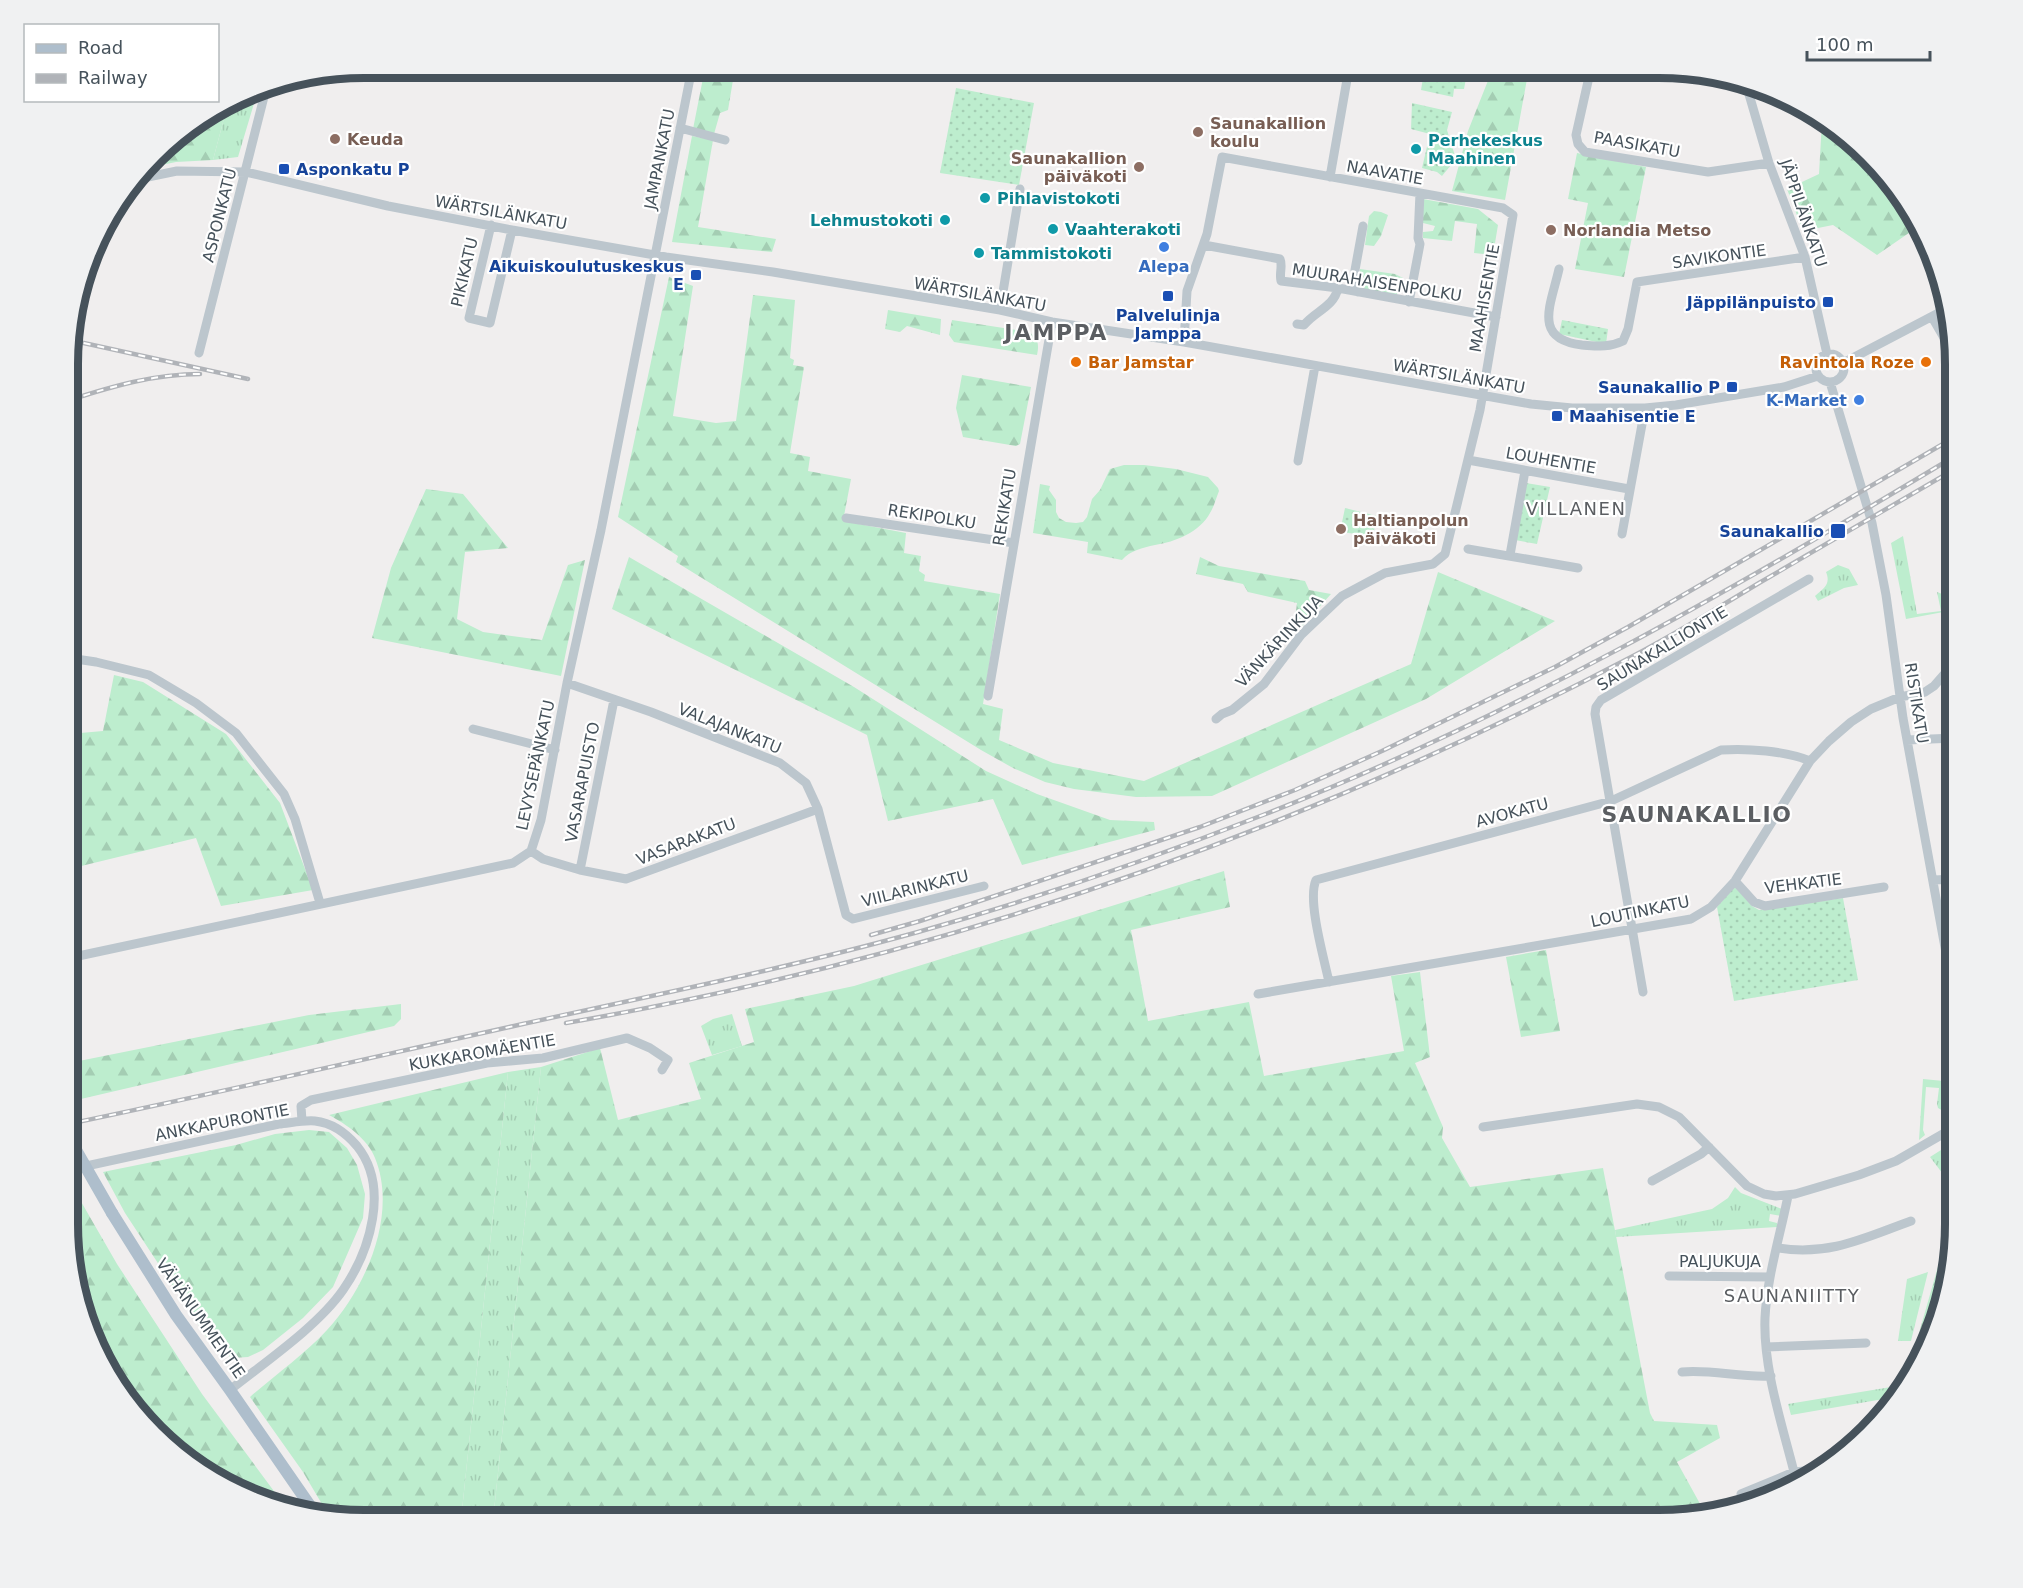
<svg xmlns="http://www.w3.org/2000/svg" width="2023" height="1588" font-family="'DejaVu Sans',sans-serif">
<defs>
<pattern id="grass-tufts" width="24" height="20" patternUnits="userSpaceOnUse" patternTransform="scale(1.5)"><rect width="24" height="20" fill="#bdedce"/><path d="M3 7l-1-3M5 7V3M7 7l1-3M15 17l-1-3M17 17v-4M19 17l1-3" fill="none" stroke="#a4cdb3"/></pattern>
<pattern id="forest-firs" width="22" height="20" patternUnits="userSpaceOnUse" patternTransform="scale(1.5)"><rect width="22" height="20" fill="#bdedce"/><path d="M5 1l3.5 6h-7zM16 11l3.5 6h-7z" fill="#a4cdb3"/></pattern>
<pattern id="park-dots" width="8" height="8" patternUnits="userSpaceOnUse" patternTransform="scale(1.5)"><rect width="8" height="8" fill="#bdedce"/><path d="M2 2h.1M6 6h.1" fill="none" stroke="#a4cdb3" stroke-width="1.8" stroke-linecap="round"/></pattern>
</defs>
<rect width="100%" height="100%" fill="#f0eeee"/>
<path fill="url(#grass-tufts)" d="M 258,90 L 238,157 L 213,160 L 227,107 Z
M 1903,536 L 1917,614 L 1941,611 L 1937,592 L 1947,596 L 1954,610 L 1906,619 L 1891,543 Z
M 1838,565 L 1849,569 L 1858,585 L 1844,588 L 1818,601 L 1815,596 C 1824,588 1831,584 1826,572 Z
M 732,1014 L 742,1046 L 712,1055 L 701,1026 L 713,1019 Z
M 541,1067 L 493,1520 L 461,1520 L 508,1072 Z
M 1923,1079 L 1954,1082 L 1953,1091 L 1945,1112 L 1938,1108 L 1937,1104 L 1939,1088 L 1926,1087 L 1923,1130 L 1925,1135 L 1919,1140 Z
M 1952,1143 L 1955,1143 L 1955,1196 L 1949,1182 L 1930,1157 Z
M 1735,1187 L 1741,1193 L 1782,1209 L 1781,1216 L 1770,1214 L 1769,1221 L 1777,1223 L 1777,1227 L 1616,1237 L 1615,1230 L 1712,1209 L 1728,1198 Z
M 1928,1272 L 1911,1341 L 1898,1341 L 1907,1279 Z
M 1903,1385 L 1895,1397 L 1791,1415 L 1788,1404 Z"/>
<path fill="url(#forest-firs)" d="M 705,68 L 735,68 L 728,110 L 720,113 L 714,134 L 693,129 Z
M 1493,68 L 1529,68 L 1505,200 L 1452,191 L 1468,131 Z
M 227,107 L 213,160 L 176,162 L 147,168 L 169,141 Z
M 1822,121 L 1851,139 L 1848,152 L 1866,157 L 1919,226 L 1877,255 L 1833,225 L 1803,231 L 1787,189 L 1819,174 Z
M 692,136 L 713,140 L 698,227 L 776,239 L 772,252 L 672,242 Z
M 1577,153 L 1646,167 L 1624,277 L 1575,269 L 1588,203 L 1568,199 Z
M 1423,199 L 1478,209 L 1498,225 L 1493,255 L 1474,253 L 1477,224 L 1455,221 L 1452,241 L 1423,238 L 1423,232 L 1433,231 L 1435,226 L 1423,223 Z
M 1374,211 L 1381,212 L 1388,215 L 1381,236 L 1374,246 L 1365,245 L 1369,216 Z
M 1360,269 L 1395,274 L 1403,278 L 1403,287 L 1396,295 L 1363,289 L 1360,284 Z
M 669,277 L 693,286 L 673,416 L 716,423 L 736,421 L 753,295 L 795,300 L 790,358 L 794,360 L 793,365 L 804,367 L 790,453 L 810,457 L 808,471 L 851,479 L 843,521 L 906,533 L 904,553 L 921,556 L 919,571 L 925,575 L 924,581 L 1000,594 L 983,704 L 1003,709 L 999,740 L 1053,763 L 1144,781 L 1411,664 L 1438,572 L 1555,621 L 1426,699 L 1212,796 L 1136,797 L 1074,789 L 1045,782 L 1013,768 L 981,750 L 676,562 L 678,556 L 618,517 Z
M 888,310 L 941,319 L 940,335 L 907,326 L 900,332 L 885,329 Z
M 952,320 L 1029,332 C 1039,339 1039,345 1037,355 L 954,342 L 949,335 Z
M 962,375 L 1031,387 L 1020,444 L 1016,446 L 963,437 L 956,408 Z
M 1124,465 L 1144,465 L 1176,469 L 1208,477 L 1218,488 L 1219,491 C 1216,498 1214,507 1210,513 C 1200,532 1175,542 1155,545 C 1142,548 1131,550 1122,560 L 1087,553 L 1088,542 L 1033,533 L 1040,484 L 1050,486 L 1049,490 L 1056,500 L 1056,512 L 1059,518 L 1066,522 L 1076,523 L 1083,522 L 1087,517 L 1092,499 L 1100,490 L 1110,469 Z
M 426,489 L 463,494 L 508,548 L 465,552 L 457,619 L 483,632 L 542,640 L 568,565 L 585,560 L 561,676 L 372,638 L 391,568 Z
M 629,557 L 854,687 L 986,771 L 1037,794 L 1110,820 L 1154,822 L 1155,830 L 1022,865 L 993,799 L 888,821 L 867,735 L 612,609 Z
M 1200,557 L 1219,566 L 1305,581 L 1309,590 L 1331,594 L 1297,632 L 1294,626 L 1297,603 L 1248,592 L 1243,584 L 1196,574 Z
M 114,675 L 143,682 L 226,734 L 280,803 L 313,890 L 221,906 L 196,838 L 69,869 L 69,734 L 103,731 Z
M 1224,871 L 1230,907 L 1131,930 L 1148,1021 L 1249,1002 L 1264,1076 L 1404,1051 L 1391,976 L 1420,972 L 1430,1057 L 1415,1063 L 1443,1127 L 1442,1138 L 1470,1187 L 1603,1168 L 1650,1413 L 1654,1421 L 1717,1425 L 1720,1438 L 1677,1462 L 1704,1511 L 1659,1520 L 493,1520 L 541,1067 L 600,1048 L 618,1120 L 701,1099 L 689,1063 L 754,1042 L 745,1009 L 854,986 Z
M 1546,950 L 1560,1031 L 1521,1037 L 1506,957 Z
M 401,1004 L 401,1019 L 394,1026 L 68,1102 L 69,1063 L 309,1015 Z
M 508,1072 L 461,1520 L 345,1520 L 329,1516 L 303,1472 L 250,1397 C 274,1376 306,1353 327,1330 C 366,1288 398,1214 375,1158 C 368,1139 346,1124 329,1115 Z
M 309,1130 L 329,1132 L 347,1148 L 357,1165 L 365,1194 L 363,1218 L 333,1287 L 303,1318 L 263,1350 L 248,1357 L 233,1358 L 215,1350 L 125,1213 L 103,1172 L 236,1145 L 275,1134 Z
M 68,1179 L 117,1264 L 202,1394 L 285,1506 L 250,1498 L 168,1447 L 108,1368 L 106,1352 L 93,1336 L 72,1256 L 77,1239 L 68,1240 Z
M 1955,1207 L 1955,1243 L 1933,1338 L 1916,1364 L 1917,1340 Z"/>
<path fill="url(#park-dots)" d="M 1427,68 L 1468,68 L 1464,89 L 1454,89 L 1453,97 L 1421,90 L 1424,72 Z
M 956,88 L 1034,103 L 1019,185 L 940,173 Z
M 1412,103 L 1452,112 L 1447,130 L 1456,159 L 1442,176 L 1437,172 L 1422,168 L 1430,134 L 1411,129 Z
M 1562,320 L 1608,329 L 1606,344 L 1559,334 Z
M 1526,483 L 1550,487 L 1537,544 L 1515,540 Z
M 1345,508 L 1377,516 L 1373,536 L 1340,532 Z
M 1735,886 L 1752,906 L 1759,910 L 1843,898 L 1858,980 L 1734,1001 L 1717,907 Z"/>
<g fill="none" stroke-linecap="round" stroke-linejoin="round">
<path stroke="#bcc6cd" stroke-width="9" d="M 1591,68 L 1576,135 L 1578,144 L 1585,152 L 1708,172 L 1769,163
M 1746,84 L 1769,163 L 1805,257 L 1827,354
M 680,128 L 725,140
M 1330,177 L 1349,68
M 138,179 L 177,171 L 246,172 L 388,206 L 512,230 L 666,257 L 773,272 L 1000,310 L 1052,322 L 1184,342 L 1531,404 L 1572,408 L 1645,408 L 1676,405 L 1784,387 L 1818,376
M 491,225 L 469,318 L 490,323 L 512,230
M 1204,245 L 1280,259 C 1283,266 1279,273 1281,281 L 1338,288 L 1496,317
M 1559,269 C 1551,305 1532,339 1582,345 C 1597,346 1608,348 1623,341 L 1628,329 L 1637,282 L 1805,257
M 1358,292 L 1355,270 L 1363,226
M 1409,302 L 1420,244 L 1418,238 L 1420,193
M 1000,310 L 1020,189
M 1932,317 L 1954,355
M 1297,324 L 1304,325 C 1315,311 1334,307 1338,288
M 1184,342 L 1187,291 L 1207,234 L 1222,157 L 1503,208 L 1513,215 L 1480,410 L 1445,554 L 1433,564 L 1385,573 L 1342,596 L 1301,635 L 1264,684 L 1232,710 L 1222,714 L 1216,719
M 199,353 L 267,85
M1816 368a14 14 0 1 1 28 0a14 14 0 1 1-28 0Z
M 1843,363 L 1948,308
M 1830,382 L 1872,523 L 1886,595 L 1903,718 L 1955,1002
M 1468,460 L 1629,489
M 1298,461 L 1315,366
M 846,518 L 1014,543
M 1622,534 L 1645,408
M 1468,549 L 1578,568
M 1510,555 L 1525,471
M 69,658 L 96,662 L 149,675 L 196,703 L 236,733 L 284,794 L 295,819 L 320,903
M 567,683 L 651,712 L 780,763 L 806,783 L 818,809 L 846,915 L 853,919 L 984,886
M 988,696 L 1052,322
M 473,729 L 555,750
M 1907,740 L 1955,738
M 531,851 L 543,859 L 580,870 L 626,879 L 818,809
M 580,870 L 614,700
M 1934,880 L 1955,879
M 1735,881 L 1754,902 L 1765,906 L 1884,887
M 69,958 L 513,863 L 531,851 L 541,820 L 567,683 L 601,530 L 692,68
M 1329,982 C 1324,958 1307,900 1316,880 L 1611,801 L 1721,750 C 1747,748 1786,751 1810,761
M 1643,992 L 1595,714 L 1596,707 L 1601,700 L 1809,579
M 1258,994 L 1691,919 L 1711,907 L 1735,881 L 1810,761 L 1829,741 L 1851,722 L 1871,709 L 1900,697 L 1925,692 L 1934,686 L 1955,662
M 302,1121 L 301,1106 L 311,1100 L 487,1063 L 543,1058 L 627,1038 L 650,1048 L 668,1060 L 662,1070
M 1483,1127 L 1637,1104 L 1659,1107 L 1679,1117 L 1747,1186 L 1764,1194 L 1776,1196 L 1795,1194 L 1859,1175 L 1896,1161 L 1955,1127
M 68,1170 L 279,1124 C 290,1123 304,1120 315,1121 C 333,1123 346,1133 357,1146 C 390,1187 370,1251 343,1290 C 318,1326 265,1362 230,1390
M 1652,1181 L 1701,1154 L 1709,1147
M 1788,1196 C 1780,1236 1767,1277 1765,1318 C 1763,1368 1782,1424 1794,1472
M 1778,1248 C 1830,1256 1864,1238 1911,1221
M 1669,1276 L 1770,1277
M 1766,1347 L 1866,1343
M 1682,1372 C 1711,1369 1741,1378 1771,1376
M 1741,1494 L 1794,1472 L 1825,1469"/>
<path stroke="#aebecc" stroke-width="12" d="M 112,1213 L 176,1315 L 230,1390 L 315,1513"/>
<g stroke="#b0b3b8" stroke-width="4.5">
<path id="rail" d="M 70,340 L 248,379
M 70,400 C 113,386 155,374 200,374
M 871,935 L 920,921 L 1200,827 L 1295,790 L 1382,751 L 1555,667 L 1628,627 L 1955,437
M 566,1023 C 942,958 1297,833 1635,655 C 1677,633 1718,608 1759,583 C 1825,545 1890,507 1955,469
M 68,1124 C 217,1093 365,1059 514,1026 C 649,996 785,969 918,932 C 1035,899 1151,859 1263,815 C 1506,720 1733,590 1955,456"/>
</g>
<use href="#rail" stroke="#fff" stroke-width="2" stroke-dasharray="7" stroke-linecap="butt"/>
<path stroke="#aebecc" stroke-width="12" d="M 68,1136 L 112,1213"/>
</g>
<g fill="#8d6e63" stroke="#fff" stroke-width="2">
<circle cx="1198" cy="132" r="6"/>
<circle cx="335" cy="139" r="6"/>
<circle cx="1139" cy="167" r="6"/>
<circle cx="1551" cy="230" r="6"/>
<circle cx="1341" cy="529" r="6"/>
</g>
<g fill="#0f9aa8" stroke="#fff" stroke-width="2">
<circle cx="1416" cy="149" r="6"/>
<circle cx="985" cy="198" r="6"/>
<circle cx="945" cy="220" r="6"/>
<circle cx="1053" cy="229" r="6"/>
<circle cx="979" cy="253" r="6"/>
</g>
<g fill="#1a4fb4" stroke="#fff" stroke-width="2">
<rect x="278" y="163" width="12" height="12" rx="3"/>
<rect x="690" y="269" width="12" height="12" rx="3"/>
<rect x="1162" y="290" width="12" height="12" rx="3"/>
<rect x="1822" y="296" width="12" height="12" rx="3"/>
<rect x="1726" y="381" width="12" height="12" rx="3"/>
<rect x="1551" y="410" width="12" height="12" rx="3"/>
<rect x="1830" y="523" width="16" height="16" rx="3"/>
</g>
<g fill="#3f7fe0" stroke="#fff" stroke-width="2">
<circle cx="1164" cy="247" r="6"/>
<circle cx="1859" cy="400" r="6"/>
</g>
<g fill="#e8710a" stroke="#fff" stroke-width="2">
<circle cx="1076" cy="362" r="6"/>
<circle cx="1926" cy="362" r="6"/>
</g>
<g text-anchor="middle" stroke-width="4.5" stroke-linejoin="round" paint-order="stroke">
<g font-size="16" font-weight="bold" fill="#785e54" stroke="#fff" text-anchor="start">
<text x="1210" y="129">Saunakallion<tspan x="1210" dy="18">koulu</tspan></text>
<text x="347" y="145">Keuda</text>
<text x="1127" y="164" text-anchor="end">Saunakallion<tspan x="1127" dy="18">päiväkoti</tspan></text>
<text x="1563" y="236">Norlandia Metso</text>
<text x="1353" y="526">Haltianpolun<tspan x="1353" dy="18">päiväkoti</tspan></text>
</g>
<g font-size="16" font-weight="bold" fill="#0d838f" stroke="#fff" text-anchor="start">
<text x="1428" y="146">Perhekeskus<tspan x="1428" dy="18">Maahinen</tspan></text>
<text x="997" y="204">Pihlavistokoti</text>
<text x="933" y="226" text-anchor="end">Lehmustokoti</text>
<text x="1065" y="235">Vaahterakoti</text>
<text x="991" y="259">Tammistokoti</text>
</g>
<g font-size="16" fill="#46525b" stroke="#fff">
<text transform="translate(1637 144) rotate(10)" y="6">PAASIKATU</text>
<text transform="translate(659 159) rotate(-79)" y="6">JAMPANKATU</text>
<text transform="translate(1385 172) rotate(10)" y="6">NAAVATIE</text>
<text transform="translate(501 212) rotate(10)" y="6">WÄRTSILÄNKATU</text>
<text transform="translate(1804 213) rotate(71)" y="6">JÄPPILÄNKATU</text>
<text transform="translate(219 215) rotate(-76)" y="6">ASPONKATU</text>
<text transform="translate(1719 256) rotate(-8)" y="6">SAVIKONTIE</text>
<text transform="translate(464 272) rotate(-77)" y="6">PIKIKATU</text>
<text transform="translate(1377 282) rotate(9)" y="6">MUURAHAISENPOLKU</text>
<text transform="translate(980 294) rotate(10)" y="6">WÄRTSILÄNKATU</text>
<text transform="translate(1484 298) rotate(-80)" y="6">MAAHISENTIE</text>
<text transform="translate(1459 376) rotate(10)" y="6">WÄRTSILÄNKATU</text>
<text transform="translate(1551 460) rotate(10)" y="6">LOUHENTIE</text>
<text transform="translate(1004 507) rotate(-81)" y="6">REKIKATU</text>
<text transform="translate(932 516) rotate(9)" y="6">REKIPOLKU</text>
<text transform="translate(1279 641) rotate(-47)" y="6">VÄNKÄRINKUJA</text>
<text transform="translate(1662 648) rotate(-31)" y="6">SAUNAKALLIONTIE</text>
<text transform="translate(1917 703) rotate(81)" y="6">RISTIKATU</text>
<text transform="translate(730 728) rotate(22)" y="6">VALAJANKATU</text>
<text transform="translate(535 765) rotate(-78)" y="6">LEVYSEPÄNKATU</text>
<text transform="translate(582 782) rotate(-79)" y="6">VASARAPUISTO</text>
<text transform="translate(1512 812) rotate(-15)" y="6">AVOKATU</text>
<text transform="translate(686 841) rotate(-21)" y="6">VASARAKATU</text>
<text transform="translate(1803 883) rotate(-7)" y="6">VEHKATIE</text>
<text transform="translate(915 888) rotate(-14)" y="6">VIILARINKATU</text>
<text transform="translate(1640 911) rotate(-12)" y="6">LOUTINKATU</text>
<text transform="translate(482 1052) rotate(-10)" y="6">KUKKAROMÄENTIE</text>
<text transform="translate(222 1122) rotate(-11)" y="6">ANKKAPURONTIE</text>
<text x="1720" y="1267">PALJUKUJA</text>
<text transform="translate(201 1318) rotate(55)" y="6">VÄHÄNUMMENTIE</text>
</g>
<g font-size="16" font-weight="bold" fill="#164399" stroke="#fff" text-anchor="end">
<text x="296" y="175" text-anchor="start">Asponkatu P</text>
<text x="684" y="272">Aikuiskoulutuskeskus<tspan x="684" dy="18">E</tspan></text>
<text x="1816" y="308">Jäppilänpuisto</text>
<text x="1168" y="321" text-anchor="middle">Palvelulinja<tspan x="1168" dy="18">Jamppa</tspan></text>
<text x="1720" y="393">Saunakallio P</text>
<text x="1569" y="422" text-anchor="start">Maahisentie E</text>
<text x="1824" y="537">Saunakallio</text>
</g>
<g font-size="16" font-weight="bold" fill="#366cbe" stroke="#fff">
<text x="1164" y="272">Alepa</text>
<text x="1847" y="406" text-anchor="end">K-Market</text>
</g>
<g font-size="16" font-weight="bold" fill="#c56008" stroke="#fff" text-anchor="start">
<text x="1088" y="368">Bar Jamstar</text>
<text x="1914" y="368" text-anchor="end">Ravintola Roze</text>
</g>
<g font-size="18" letter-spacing="1.5" fill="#5b5e62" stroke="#fff">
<text x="1576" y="515">VILLANEN</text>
<text x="1792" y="1302">SAUNANIITTY</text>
</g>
<g font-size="22" font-weight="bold" letter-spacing="1.5" fill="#5b5e62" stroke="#fff">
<text x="1056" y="340">JAMPPA</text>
<text x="1697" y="822">SAUNAKALLIO</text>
</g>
</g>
<path d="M0 0H2023V1588H0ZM364 78H1659A286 286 0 0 1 1945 364V1224A286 286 0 0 1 1659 1510H364A286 286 0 0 1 78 1224V364A286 286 0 0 1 364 78Z" fill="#f0f1f2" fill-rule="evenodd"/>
<path fill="none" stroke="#46525b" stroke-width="8" d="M364 78H1659A286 286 0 0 1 1945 364V1224A286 286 0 0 1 1659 1510H364A286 286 0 0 1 78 1224V364A286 286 0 0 1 364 78Z"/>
<rect x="24" y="24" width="195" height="78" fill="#ffffff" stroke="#b5babd" stroke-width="1.5"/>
<rect x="36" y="44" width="30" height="9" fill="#aebecc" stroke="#b5babd" stroke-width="1.5"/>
<text x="78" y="54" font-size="18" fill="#46525b">Road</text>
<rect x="36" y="74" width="30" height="9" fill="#b0b3b8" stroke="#b5babd" stroke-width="1.5"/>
<text x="78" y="84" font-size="18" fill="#46525b">Railway</text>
<path d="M1807 51v9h123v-9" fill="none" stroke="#46525b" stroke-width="3"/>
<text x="1816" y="51" font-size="18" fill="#46525b" stroke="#ffffff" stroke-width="4.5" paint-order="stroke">100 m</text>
</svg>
